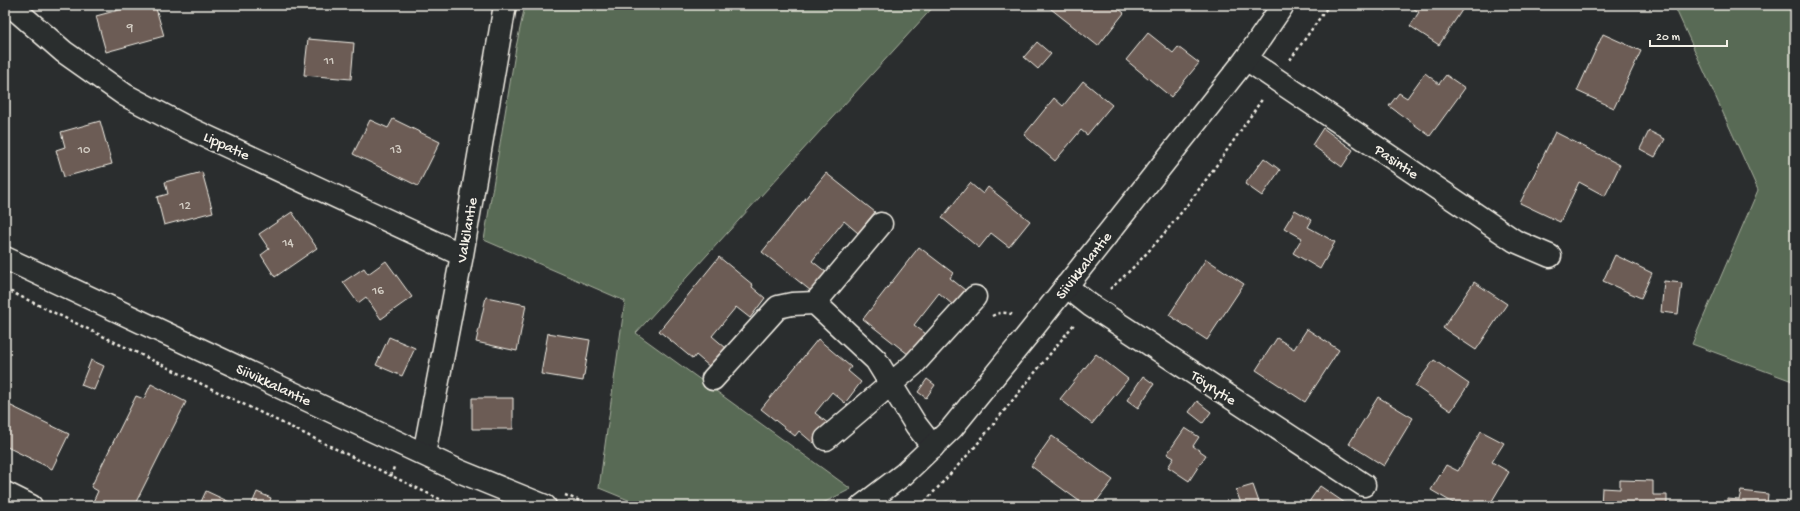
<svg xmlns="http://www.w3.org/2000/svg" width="1800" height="511" font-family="'Gochi Hand',sans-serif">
<rect width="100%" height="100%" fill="#2a2d2e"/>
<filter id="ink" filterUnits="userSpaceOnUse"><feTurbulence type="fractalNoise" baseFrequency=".025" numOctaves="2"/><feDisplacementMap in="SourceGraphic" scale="8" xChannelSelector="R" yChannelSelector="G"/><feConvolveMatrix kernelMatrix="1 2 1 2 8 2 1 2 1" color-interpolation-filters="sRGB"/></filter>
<g filter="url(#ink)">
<path fill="#596b54" stroke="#a6ae9e" d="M 525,5 L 935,5 L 636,333 L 851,489 L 817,506 L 643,506 L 599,488 L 625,301 L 484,240 L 516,47 Z
M 1674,5 L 1795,5 L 1795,382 L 1692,344 L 1758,190 Z"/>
<path fill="#6c5b54" stroke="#f4f1e8" d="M 125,5 L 155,5 L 164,36 L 106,52 L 96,16 L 126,8 Z
M 1046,5 L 1114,5 L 1124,13 L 1098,46 Z
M 1374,5 L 1390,5 L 1386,11 Z
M 1412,5 L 1454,5 L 1462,10 L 1439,45 L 1410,26 L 1419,12 L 1411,7 Z
M 1148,33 L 1173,53 L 1178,47 L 1199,63 L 1171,97 L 1126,60 Z
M 1603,34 L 1641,51 L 1614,108 L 1577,91 Z
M 308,39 L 354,43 L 351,79 L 304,75 Z
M 1037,42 L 1051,54 L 1038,69 L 1024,57 Z
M 1425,73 L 1439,84 L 1446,75 L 1465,88 L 1430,136 L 1389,106 L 1399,93 L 1407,98 Z
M 1083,81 L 1112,105 L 1087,135 L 1081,130 L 1055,161 L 1024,135 L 1054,98 L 1063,106 Z
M 5,89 L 9,89 L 9,114 L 5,114 Z
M 393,119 L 440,142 L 418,186 L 353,154 L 370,120 L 388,128 Z
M 100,121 L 112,164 L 64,177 L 56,150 L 65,147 L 61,132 Z
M 1323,128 L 1353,150 L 1342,167 L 1312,145 Z
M 1649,131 L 1665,139 L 1655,157 L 1640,149 Z
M 1555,132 L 1620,165 L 1605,196 L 1579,182 L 1560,222 L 1520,203 Z
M 1264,158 L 1280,170 L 1262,196 L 1245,184 Z
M 202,172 L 213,212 L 164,225 L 157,197 L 168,194 L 165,182 Z
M 826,173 L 875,212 L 858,233 L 844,221 L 812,261 L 826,272 L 811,291 L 762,252 Z
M 970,183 L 983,194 L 988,187 L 1030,221 L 1009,247 L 991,233 L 979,248 L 942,218 Z
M 1295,210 L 1312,220 L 1308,227 L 1335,242 L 1320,269 L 1293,253 L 1302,238 L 1284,228 Z
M 292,212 L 317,248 L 275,277 L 261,255 L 269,249 L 259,234 Z
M 919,247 L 953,273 L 950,278 L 965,290 L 953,305 L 939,293 L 914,325 L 930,337 L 913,358 L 863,319 Z
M 1615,255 L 1652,273 L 1641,298 L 1603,281 Z
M 719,257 L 753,285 L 752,287 L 765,298 L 750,318 L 736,307 L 712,336 L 726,348 L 710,367 L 696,355 L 693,359 L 659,331 Z
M 1206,259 L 1244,284 L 1207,340 L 1169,315 Z
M 386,261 L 412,297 L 381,319 L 366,297 L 358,303 L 343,282 L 364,268 L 368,274 Z
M 1664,281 L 1682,283 L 1678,314 L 1661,312 Z
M 1474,282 L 1507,304 L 1476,350 L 1443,328 Z
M 486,297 L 526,305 L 517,351 L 476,342 Z
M 1307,329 L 1339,350 L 1305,402 L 1256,370 L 1277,338 L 1294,349 Z
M 548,333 L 590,340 L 583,381 L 541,374 Z
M 389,337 L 415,348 L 402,376 L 376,365 Z
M 818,339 L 851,367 L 848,371 L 861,382 L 845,403 L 832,392 L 815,413 L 829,424 L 813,443 L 799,431 L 795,436 L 761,409 Z
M 1096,354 L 1128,379 L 1092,424 L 1060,399 Z
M 91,360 L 104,366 L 94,390 L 81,385 Z
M 1434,360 L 1469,384 L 1451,411 L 1415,386 Z
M 1143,376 L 1154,384 L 1138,408 L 1127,400 Z
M 927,379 L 935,385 L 926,398 L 918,392 Z
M 151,384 L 186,402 L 134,506 L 96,506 L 92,504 L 98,491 L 91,487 L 136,396 L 144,399 Z
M 1378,397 L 1413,418 L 1384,466 L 1349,444 Z
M 472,398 L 513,398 L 513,429 L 472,429 Z
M 1197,401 L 1211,412 L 1203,423 L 1189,412 Z
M 5,403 L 69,434 L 52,469 L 5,446 Z
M 1185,428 L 1199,437 L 1193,446 L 1206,455 L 1189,481 L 1168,467 L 1174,458 L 1167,454 Z
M 1481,431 L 1504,443 L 1492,462 L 1509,472 L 1489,506 L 1454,506 L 1455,504 L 1431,490 L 1446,465 L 1458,471 Z
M 1052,436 L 1113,480 L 1093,506 L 1086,506 L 1031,466 Z
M 1620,480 L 1653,481 L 1653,495 L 1667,495 L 1667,506 L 1601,506 L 1602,488 L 1620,489 Z
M 1253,485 L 1260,505 L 1242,506 L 1236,490 Z
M 1320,486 L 1345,503 L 1342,506 L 1306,506 Z
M 206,491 L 238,506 L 199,506 Z
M 1741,491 L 1768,494 L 1767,504 L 1783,506 L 1727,506 L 1727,499 L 1739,500 Z
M 257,492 L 271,498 L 268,506 L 251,506 Z"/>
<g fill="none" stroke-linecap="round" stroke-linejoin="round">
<g stroke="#f4f1e8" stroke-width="25">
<path id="minor" d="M 10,5 L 64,52 L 125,95 L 186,127 L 462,255
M 1246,59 L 1515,241 L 1550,256
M 881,224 L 815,303 L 876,360 L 916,425 L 933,447
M 1066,286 L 1090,305 L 1364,485
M 713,379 L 778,307 L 792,304 L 815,303
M 826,439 L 913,365 L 975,297
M 424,454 L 462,255 L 505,5
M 5,493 L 31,506"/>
</g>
<g stroke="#f4f1e8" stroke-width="25">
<path id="major" d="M 5,258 L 459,471 L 545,506
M 862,506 L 904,474 L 952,428 L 1034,327 L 1246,59 L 1283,5"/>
</g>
<path stroke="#f4f1e8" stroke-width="2.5" stroke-dasharray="3 3" stroke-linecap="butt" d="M 1290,60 L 1329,5
M 5,289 L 454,506
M 1110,289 C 1170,237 1218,163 1263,98
M 992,316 C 1000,312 1005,312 1014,315
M 391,476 L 394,467
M 565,495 L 593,506
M 921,506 L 974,448 L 1075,323"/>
<use href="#minor" stroke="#2a2d2e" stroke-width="22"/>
<use href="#major" stroke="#2a2d2e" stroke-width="22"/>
</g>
</g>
<g text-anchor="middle" stroke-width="4" stroke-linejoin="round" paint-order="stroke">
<g font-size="13" fill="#d2ccc3">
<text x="130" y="31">9</text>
<text x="329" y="64">11</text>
<text x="84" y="153">10</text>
<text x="396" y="153">13</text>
<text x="185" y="209">12</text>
<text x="288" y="246">14</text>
<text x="378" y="294">16</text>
</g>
<g font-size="15" fill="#f4f1e8" stroke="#2a2d2e">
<text transform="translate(227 145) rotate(25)" y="5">Lippatie</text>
<text transform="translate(1397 161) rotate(34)" y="5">Pasintie</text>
<text transform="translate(466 230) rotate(-80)" y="5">Valkilantie</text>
<text transform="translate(1083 265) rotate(-52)" y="5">Siivikkalantie</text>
<text transform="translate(274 384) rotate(25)" y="5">Siivikkalantie</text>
<text transform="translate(1214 387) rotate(33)" y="5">Töyrytie</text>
</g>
</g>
<rect width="1800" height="511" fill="none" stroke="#2a2d2e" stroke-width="20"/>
<rect x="10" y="10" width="1780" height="491" fill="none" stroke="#f4f1e8" stroke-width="1.5" filter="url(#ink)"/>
<path d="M1650 40v6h77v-6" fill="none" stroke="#f4f1e8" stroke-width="2"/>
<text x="1656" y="40" font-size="12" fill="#f4f1e8" stroke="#2a2d2e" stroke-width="3" paint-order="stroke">20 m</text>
</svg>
